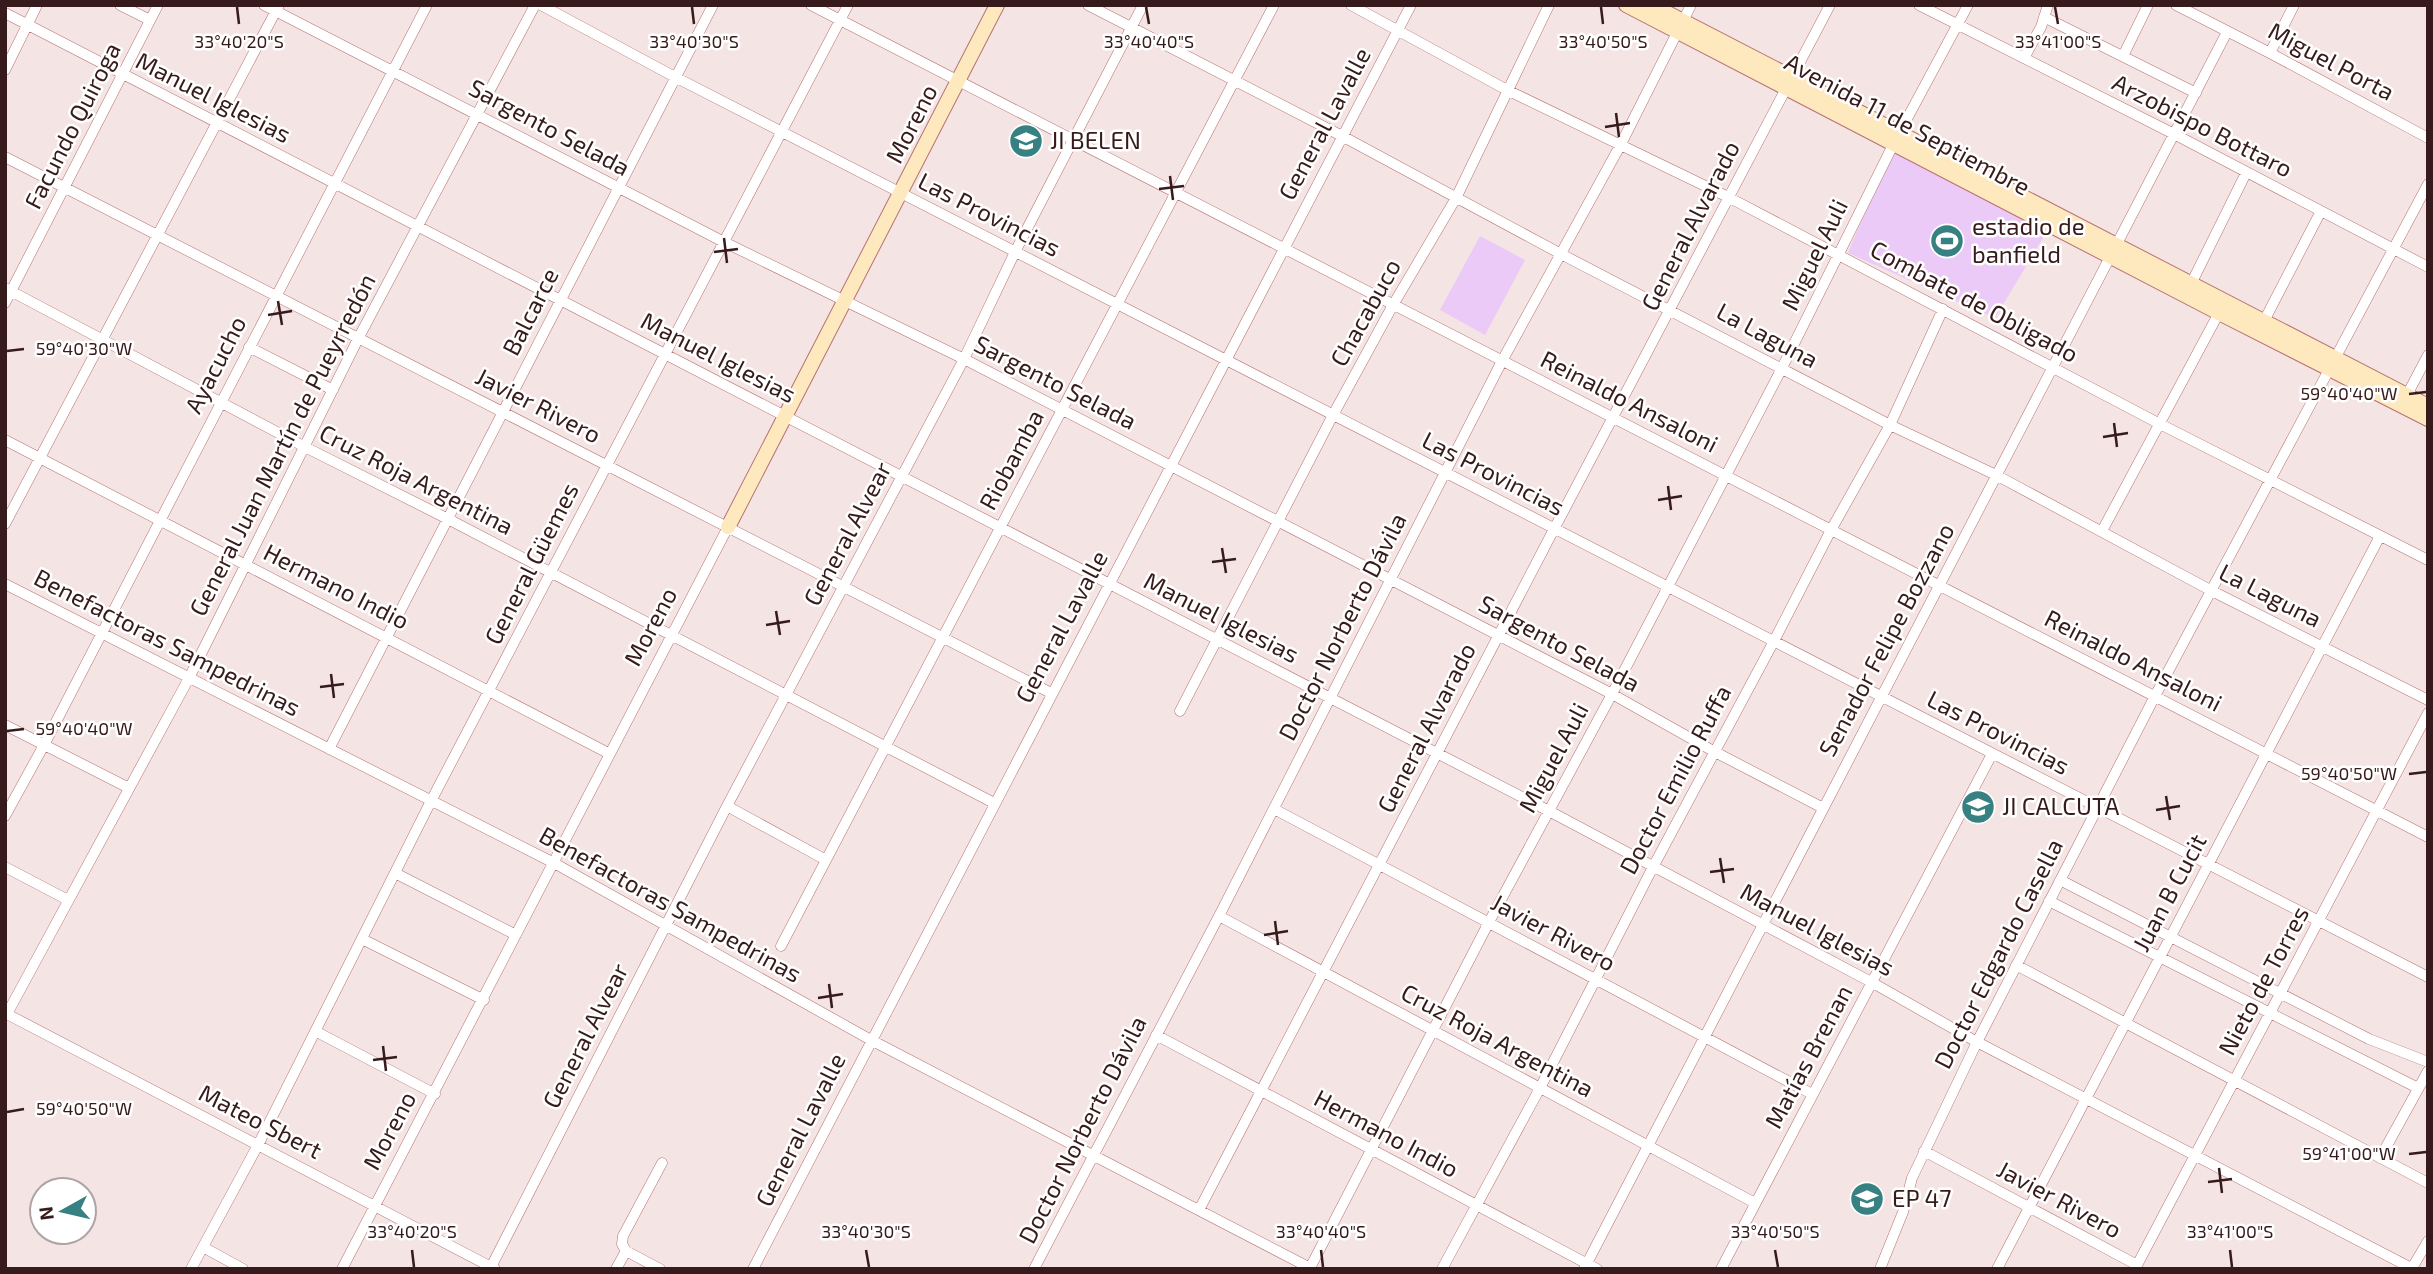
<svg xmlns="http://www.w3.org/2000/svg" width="2433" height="1274" font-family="'Exo 2',sans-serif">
<rect width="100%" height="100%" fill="#f4e4e4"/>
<path fill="#eccaf7" d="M 1891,149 L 2049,228 L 1995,318 L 1848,253 Z
M 1480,236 L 1525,260 L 1485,335 L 1440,310 Z"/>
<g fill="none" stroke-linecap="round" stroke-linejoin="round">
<g stroke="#b87274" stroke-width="11">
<path id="street" d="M 120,5 L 150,20
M 264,5 L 724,242 L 964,359 L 1612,694 L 1715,752 L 1823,808
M 541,5 L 675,77 L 2428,977
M 811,5 L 2428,837
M 1088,5 L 1342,136 L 1561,254 L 1890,425 L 1996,475 L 2212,591 L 2428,700
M 1351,5 L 1507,90 L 1728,197 L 2160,424 L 2428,560
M 1919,5 L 2174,134 L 2428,267
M 2176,5 L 2270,53 L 2428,138
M 5,13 L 1549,811 L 1873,983 L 1977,1042 L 2413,1269
M 2044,17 L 2196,93
M 2270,53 L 2294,5
M 2123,56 L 2148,5
M 2024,58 L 2041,27 L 2048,5
M 5,70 L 37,5
M 5,157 L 1051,693
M 2191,284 L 2246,173
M 5,288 L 305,447 L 448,519 L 994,803
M 5,303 L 158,5
M 2264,321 L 2321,211
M 249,347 L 333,390
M 2407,395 L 2428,355
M 5,440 L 610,754
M 5,524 L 279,5
M 2102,531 L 2221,309
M 5,584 L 554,863 L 871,1040 L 1312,1269
M 1180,711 L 1333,415 L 1393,305 L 1456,198 L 1549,5
M 5,725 L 129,788
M 329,749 L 713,5
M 727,806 L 826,860
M 1274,809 L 1812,1094
M 5,816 L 44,745 L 427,5
M 5,867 L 68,900
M 395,873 L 516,935
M 2060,880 L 2369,1039 L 2428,1062
M 2049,901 L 2418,1088
M 1219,916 L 1755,1203
M 362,939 L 484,1000
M 781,946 L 1274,5
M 2016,965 L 2428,1183
M 5,1013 L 495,1269
M 7,1014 L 189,678 L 359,337 L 535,5
M 315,1031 L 435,1094
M 1156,1035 L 1597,1269
M 1924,1151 L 2137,1265
M 2380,1158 L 2428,1071
M 1199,1210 C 1318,984 1435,757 1553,531 C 1644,355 1739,181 1830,5
M 203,1247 L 243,1269
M 626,1251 L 660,1269
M 1310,1268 L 1489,922 L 1612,694 L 1782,368 L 1894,143 L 1968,5
M 2412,1268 L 2428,1241
M 191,1269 L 258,1145 L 431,801 L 848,5
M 342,1269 L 728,527
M 490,1269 L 727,806 L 964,359 L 1015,252 L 1143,5
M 616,1269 L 626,1251 L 622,1244 L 623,1236 L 662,1163
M 753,1269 L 1411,5
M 1034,1269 L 1219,916 L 1502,361 L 1621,144 L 1691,5
M 1442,1269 L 1540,1088 L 1653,867 L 1774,641 L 1831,530 L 1890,425 L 1943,309
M 1584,1269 L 2227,32
M 1721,1269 L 1992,754
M 1880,1269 L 1903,1212 L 1912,1178 L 1977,1042 L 2155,696 L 2428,184
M 1997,1269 L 2380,536
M 2135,1269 L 2428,713"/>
</g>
<g stroke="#b87274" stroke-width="16">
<path id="secondary" d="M 1626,5 L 2219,313 L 2428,419
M 1652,5 L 2428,406
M 728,527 L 997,5"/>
</g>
<use href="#street" stroke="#fff" stroke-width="10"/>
<use href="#secondary" stroke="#fee8be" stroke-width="14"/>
</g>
<path fill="none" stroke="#371b1c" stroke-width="2.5" d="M 237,7 L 239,24M 692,7 L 694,24M 1146,7 L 1149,24M 1601,7 L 1603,24M 2055,7 L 2058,24M 1616,113 L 1619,137M 1605,127 L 1630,123M 1170,176 L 1173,200M 1159,189 L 1184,186M 724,238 L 727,263M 714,252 L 738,249M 278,301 L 282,325M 268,315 L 292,311M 7,351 L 24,349M 2409,394 L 2426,392M 2114,423 L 2117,447M 2103,437 L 2128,433M 1668,486 L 1671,510M 1658,500 L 1682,496M 1222,548 L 1226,573M 1212,562 L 1236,559M 776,611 L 780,635M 766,625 L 790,621M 331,674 L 334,698M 320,687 L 344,684M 7,731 L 24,729M 2409,774 L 2426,772M 2166,796 L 2170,820M 2156,810 L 2180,806M 1720,858 L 1724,883M 1710,872 L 1734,869M 1275,921 L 1278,945M 1264,935 L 1288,931M 829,984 L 832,1008M 818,998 L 843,994M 383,1046 L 386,1071M 373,1060 L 397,1057M 7,1112 L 24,1109M 2409,1154 L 2426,1152M 2219,1168 L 2222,1193M 2208,1182 L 2232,1179M 412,1250 L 414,1267M 866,1250 L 869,1267M 1321,1250 L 1323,1267M 1775,1250 L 1778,1267M 2230,1250 L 2232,1267"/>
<defs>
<g id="school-disc" transform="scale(1.75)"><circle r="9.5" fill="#388183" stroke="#fff"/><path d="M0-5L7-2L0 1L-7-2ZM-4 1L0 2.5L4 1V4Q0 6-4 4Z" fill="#fff"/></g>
<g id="stadium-disc" transform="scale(1.75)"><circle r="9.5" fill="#388183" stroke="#fff"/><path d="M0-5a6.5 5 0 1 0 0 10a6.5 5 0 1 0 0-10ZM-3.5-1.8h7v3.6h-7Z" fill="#fff"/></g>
</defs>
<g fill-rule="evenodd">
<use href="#school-disc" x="1026" y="141"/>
<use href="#stadium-disc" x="1947" y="241"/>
<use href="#school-disc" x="1978" y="807"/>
<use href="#school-disc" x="1867" y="1199"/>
</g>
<g text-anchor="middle" stroke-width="5" stroke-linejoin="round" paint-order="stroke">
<g font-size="24" fill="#371b1c" stroke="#fff">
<text transform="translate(2331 62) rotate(28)" y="8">Miguel Porta</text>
<text transform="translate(213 98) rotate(27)" y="8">Manuel Iglesias</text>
<text transform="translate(912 124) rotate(-63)" y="8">Moreno</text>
<text transform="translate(1325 124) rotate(-62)" y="8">General Lavalle</text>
<text transform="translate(1907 125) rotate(28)" y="8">Avenida 11 de Septiembre</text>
<text transform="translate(73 126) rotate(-63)" y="8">Facundo Quiroga</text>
<text transform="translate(2202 126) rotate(27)" y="8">Arzobispo Bottaro</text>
<text transform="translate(549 128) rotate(28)" y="8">Sargento Selada</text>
<text transform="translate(989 215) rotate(27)" y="8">Las Provincias</text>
<text transform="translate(1691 226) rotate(-63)" y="8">General Alvarado</text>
<text transform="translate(1815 255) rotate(-64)" y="8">Miguel Auli</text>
<text transform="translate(1974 302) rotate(28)" y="8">Combate de Obligado</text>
<text transform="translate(531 312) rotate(-63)" y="8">Balcarce</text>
<text transform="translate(1366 313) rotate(-61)" y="8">Chacabuco</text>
<text transform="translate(1767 336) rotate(28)" y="8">La Laguna</text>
<text transform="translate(718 358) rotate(27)" y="8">Manuel Iglesias</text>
<text transform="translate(216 365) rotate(-63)" y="8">Ayacucho</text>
<text transform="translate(1055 383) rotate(27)" y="8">Sargento Selada</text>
<text transform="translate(1629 402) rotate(27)" y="8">Reinaldo Ansaloni</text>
<text transform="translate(538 406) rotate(27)" y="8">Javier Rivero</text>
<text transform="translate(283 445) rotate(-63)" y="8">General Juan Martín de Pueyrredón</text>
<text transform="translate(1012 460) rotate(-62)" y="8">Riobamba</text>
<text transform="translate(1493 474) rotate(27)" y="8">Las Provincias</text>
<text transform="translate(416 480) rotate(27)" y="8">Cruz Roja Argentina</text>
<text transform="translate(848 534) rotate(-62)" y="8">General Alvear</text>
<text transform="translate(532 564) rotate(-63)" y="8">General Güemes</text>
<text transform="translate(336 587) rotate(27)" y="8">Hermano Indio</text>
<text transform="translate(2270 596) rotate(27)" y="8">La Laguna</text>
<text transform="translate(1221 618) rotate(27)" y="8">Manuel Iglesias</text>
<text transform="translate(651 627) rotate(-62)" y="8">Moreno</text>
<text transform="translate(1062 627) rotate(-62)" y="8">General Lavalle</text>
<text transform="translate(1343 627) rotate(-63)" y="8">Doctor Norberto Dávila</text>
<text transform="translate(1887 640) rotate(-62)" y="8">Senador Felipe Bozzano</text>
<text transform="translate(167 643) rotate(27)" y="8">Benefactoras Sampedrinas</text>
<text transform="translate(1559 644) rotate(28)" y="8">Sargento Selada</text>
<text transform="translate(2133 661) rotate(27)" y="8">Reinaldo Ansaloni</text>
<text transform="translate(1427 728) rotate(-63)" y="8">General Alvarado</text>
<text transform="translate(1998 733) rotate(27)" y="8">Las Provincias</text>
<text transform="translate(1554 758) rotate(-62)" y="8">Miguel Auli</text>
<text transform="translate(1676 780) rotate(-62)" y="8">Doctor Emilio Ruffa</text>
<text transform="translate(2170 893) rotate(-62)" y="8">Juan B Cucit</text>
<text transform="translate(670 905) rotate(29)" y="8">Benefactoras Sampedrinas</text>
<text transform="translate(1817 930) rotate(28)" y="8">Manuel Iglesias</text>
<text transform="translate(1553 933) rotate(28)" y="8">Javier Rivero</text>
<text transform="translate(1999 954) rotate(-63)" y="8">Doctor Edgardo Casella</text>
<text transform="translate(2264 981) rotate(-62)" y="8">Nieto de Torres</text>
<text transform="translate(586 1036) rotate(-63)" y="8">General Alvear</text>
<text transform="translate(1497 1041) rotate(28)" y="8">Cruz Roja Argentina</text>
<text transform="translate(1809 1057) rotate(-62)" y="8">Matías Brenan</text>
<text transform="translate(260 1122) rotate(27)" y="8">Mateo Sbert</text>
<text transform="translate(801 1130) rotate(-63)" y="8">General Lavalle</text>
<text transform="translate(1083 1130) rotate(-63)" y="8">Doctor Norberto Dávila</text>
<text transform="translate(390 1131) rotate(-62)" y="8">Moreno</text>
<text transform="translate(1386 1134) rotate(28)" y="8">Hermano Indio</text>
<text transform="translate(2059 1200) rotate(28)" y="8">Javier Rivero</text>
</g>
<g font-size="24" fill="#371b1c" stroke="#fff" text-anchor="start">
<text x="1050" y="149">JI BELEN</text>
<text x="1972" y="235">estadio de<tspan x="1972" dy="28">banfield</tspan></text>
<text x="2002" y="815">JI CALCUTA</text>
<text x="1892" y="1207">EP 47</text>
</g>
</g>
<g font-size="18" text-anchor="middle" fill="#371b1c" stroke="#fff" stroke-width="5" stroke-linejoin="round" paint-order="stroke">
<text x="239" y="48">33°40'20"S</text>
<text x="694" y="48">33°40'30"S</text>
<text x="1149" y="48">33°40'40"S</text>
<text x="1603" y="48">33°40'50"S</text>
<text x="2058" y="48">33°41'00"S</text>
<text x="84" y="355">59°40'30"W</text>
<text x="2349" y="400">59°40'40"W</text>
<text x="84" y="735">59°40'40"W</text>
<text x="2349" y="780">59°40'50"W</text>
<text x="84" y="1115">59°40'50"W</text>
<text x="2349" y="1160">59°41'00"W</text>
<text x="412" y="1238">33°40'20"S</text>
<text x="866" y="1238">33°40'30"S</text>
<text x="1321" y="1238">33°40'40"S</text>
<text x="1775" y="1238">33°40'50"S</text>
<text x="2230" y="1238">33°41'00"S</text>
</g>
<rect width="2433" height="1274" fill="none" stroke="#371b1c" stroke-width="14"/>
<g transform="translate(63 1211) rotate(262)"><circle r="33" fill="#ffffff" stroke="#afa4a4" stroke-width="2"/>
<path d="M0-5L12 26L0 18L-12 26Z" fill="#388183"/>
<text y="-10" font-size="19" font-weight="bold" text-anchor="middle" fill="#371b1c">N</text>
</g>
</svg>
